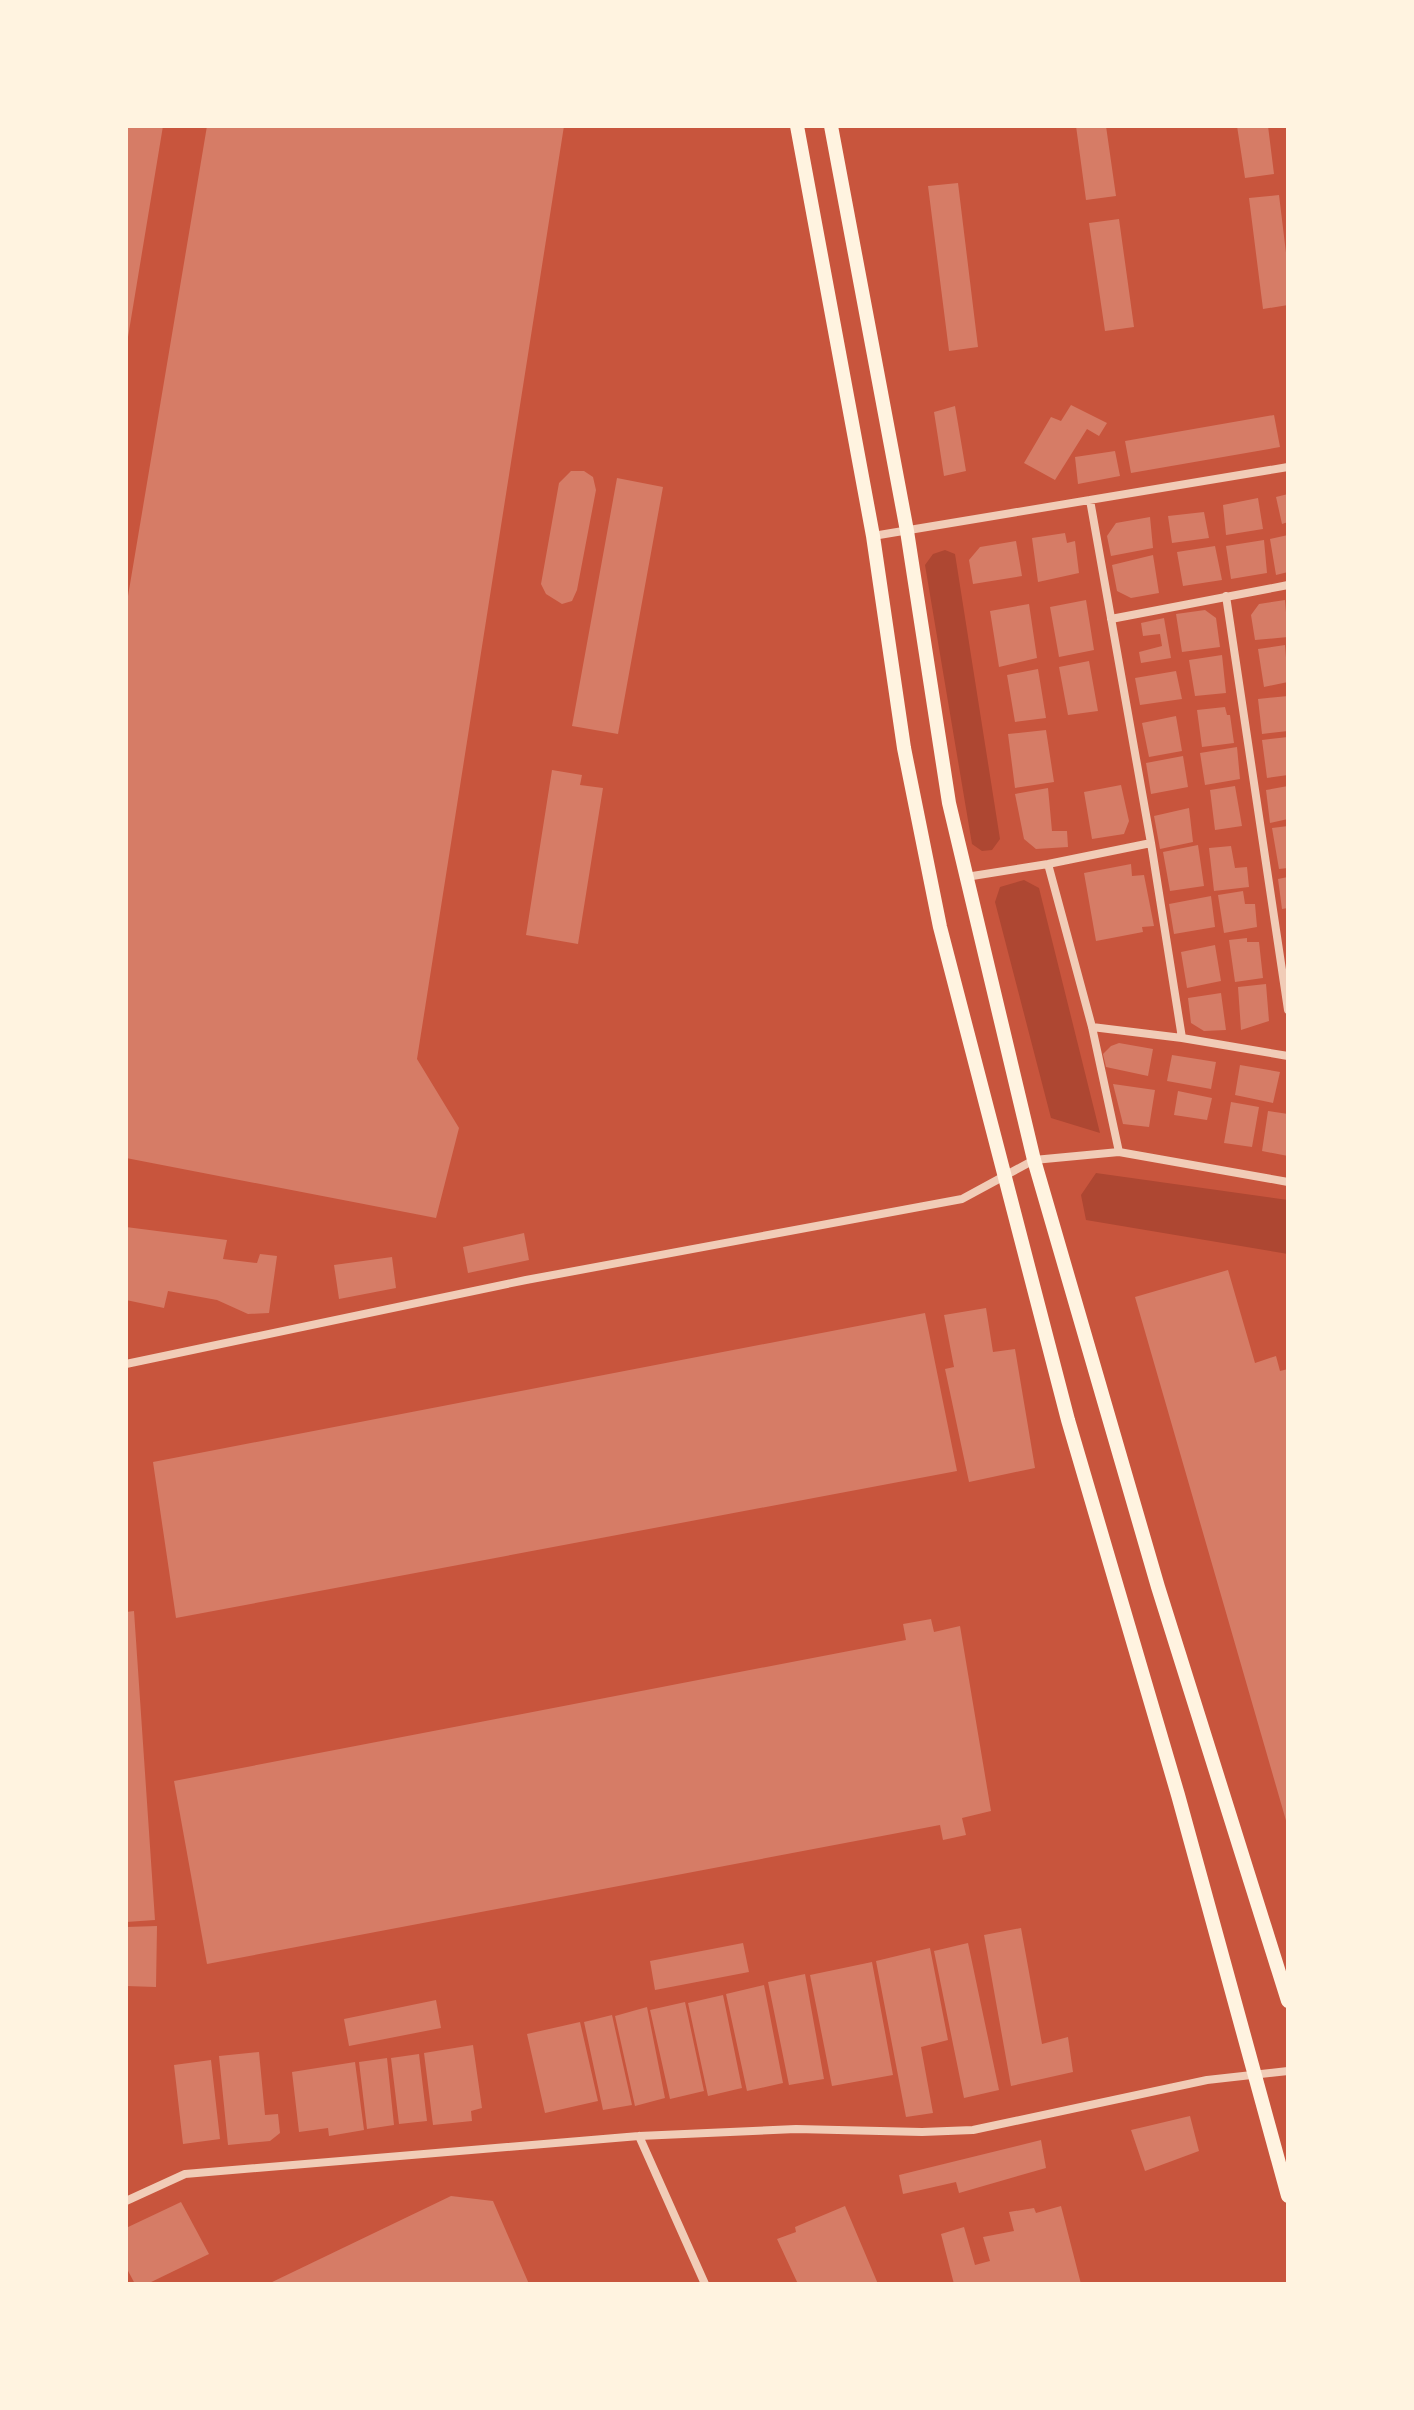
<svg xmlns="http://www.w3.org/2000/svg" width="1414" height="2410" font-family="Quicksand,sans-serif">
<rect width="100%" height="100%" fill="#c8553d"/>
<path fill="#ae4732" d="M 945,550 L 955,554 L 1000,839 L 992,850 L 982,851 L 972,844 L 925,565 L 933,554 Z
M 1024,880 L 1039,888 L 1100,1133 L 1051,1118 L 995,902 L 1000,887 Z
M 1096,1173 L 1288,1200 L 1288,1254 L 1086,1220 L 1081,1195 Z"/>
<path fill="#d67c66" d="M 126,126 L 163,126 L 128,337 L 126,337 Z
M 207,126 L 564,126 L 417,1059 L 459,1128 L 436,1218 L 126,1158 L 126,608 Z
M 1076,126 L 1106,126 L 1116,196 L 1086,200 Z
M 1237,126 L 1268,126 L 1274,174 L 1245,178 Z
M 958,183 L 978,347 L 949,351 L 928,186 Z
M 1279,195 L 1288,269 L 1288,305 L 1263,309 L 1249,198 Z
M 1119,219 L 1134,327 L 1105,331 L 1089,223 Z
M 1071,405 L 1107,423 L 1099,436 L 1087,429 L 1055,480 L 1024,463 L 1051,417 L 1061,421 Z
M 955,406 L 966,471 L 944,476 L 934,412 Z
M 1274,415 L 1280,447 L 1131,473 L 1125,441 Z
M 1115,451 L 1120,476 L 1078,484 L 1075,457 Z
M 571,471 L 584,471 L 593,477 L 596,490 L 577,590 L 572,601 L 562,604 L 546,594 L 541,584 L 559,483 Z
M 617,478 L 663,487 L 618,734 L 572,726 Z
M 1288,494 L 1288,522 L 1282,524 L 1276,497 Z
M 1258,498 L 1263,529 L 1226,535 L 1223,505 Z
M 1204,512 L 1209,538 L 1172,543 L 1168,516 Z
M 1150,517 L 1153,548 L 1111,556 L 1107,536 L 1116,523 Z
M 1065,533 L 1067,543 L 1075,541 L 1079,573 L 1038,582 L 1032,538 Z
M 1288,535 L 1288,572 L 1276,575 L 1270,539 Z
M 1264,540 L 1267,573 L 1231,579 L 1226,546 Z
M 1016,541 L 1022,576 L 973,584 L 969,560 L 980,547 Z
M 1215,546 L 1222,580 L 1183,586 L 1177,552 Z
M 1153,555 L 1159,593 L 1131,598 L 1117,591 L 1112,565 Z
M 1086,600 L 1094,650 L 1059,657 L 1050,607 Z
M 1285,600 L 1288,637 L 1255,640 L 1251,615 L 1259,604 Z
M 1029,604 L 1037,658 L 999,667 L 990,611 Z
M 1205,610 L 1216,618 L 1220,647 L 1182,652 L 1176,614 Z
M 1164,618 L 1171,658 L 1141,663 L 1139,652 L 1162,646 L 1160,634 L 1143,636 L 1141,623 Z
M 1285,645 L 1288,682 L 1264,687 L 1258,649 Z
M 1222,655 L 1226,693 L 1195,696 L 1189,660 Z
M 1089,661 L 1098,711 L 1068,715 L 1059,667 Z
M 1038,669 L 1046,718 L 1015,722 L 1007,675 Z
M 1176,671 L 1182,699 L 1140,705 L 1135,678 Z
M 1288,696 L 1288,731 L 1262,734 L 1258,699 Z
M 1225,707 L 1227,715 L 1230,715 L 1234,743 L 1202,747 L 1197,710 Z
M 1176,716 L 1182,751 L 1149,757 L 1142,723 Z
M 1046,730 L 1054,782 L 1015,788 L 1008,734 Z
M 1288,737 L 1288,775 L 1267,778 L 1262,740 Z
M 1237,747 L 1240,779 L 1205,785 L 1200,753 Z
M 1183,756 L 1188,787 L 1151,794 L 1146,763 Z
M 552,770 L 582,775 L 580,785 L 603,788 L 578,944 L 526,935 Z
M 1121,785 L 1129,821 L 1124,834 L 1092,839 L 1084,792 Z
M 1235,786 L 1242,826 L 1215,830 L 1210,790 Z
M 1288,786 L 1288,819 L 1270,823 L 1266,790 Z
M 1048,788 L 1052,831 L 1067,831 L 1068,847 L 1036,849 L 1024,839 L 1015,794 Z
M 1189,808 L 1193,842 L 1160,849 L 1154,816 Z
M 1288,826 L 1288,868 L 1279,869 L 1272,828 Z
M 1198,845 L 1204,886 L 1170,891 L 1163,852 Z
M 1231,846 L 1235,868 L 1247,867 L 1249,887 L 1214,891 L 1209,848 Z
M 1131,864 L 1132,876 L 1144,875 L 1154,926 L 1142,927 L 1143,932 L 1096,941 L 1084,873 Z
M 1288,877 L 1288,908 L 1282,909 L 1278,879 Z
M 1243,891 L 1245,904 L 1255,904 L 1257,927 L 1224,933 L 1218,895 Z
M 1211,896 L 1215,927 L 1174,934 L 1169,904 Z
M 1247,938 L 1247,942 L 1259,942 L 1263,978 L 1235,982 L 1229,940 Z
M 1215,945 L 1221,981 L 1187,988 L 1181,952 Z
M 1266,984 L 1269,1021 L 1241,1030 L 1238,987 Z
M 1221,993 L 1226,1030 L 1204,1031 L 1191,1023 L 1188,998 Z
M 1119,1043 L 1153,1049 L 1148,1076 L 1106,1067 L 1103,1054 L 1111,1046 Z
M 1172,1055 L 1216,1062 L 1211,1089 L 1167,1081 Z
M 1240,1065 L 1280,1072 L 1273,1103 L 1235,1095 Z
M 1113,1084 L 1155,1090 L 1149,1127 L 1123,1124 Z
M 1178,1091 L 1212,1098 L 1207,1120 L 1174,1115 Z
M 1231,1102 L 1259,1107 L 1252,1147 L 1224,1143 Z
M 1268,1111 L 1288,1114 L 1288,1156 L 1262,1151 Z
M 126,1227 L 227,1240 L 223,1259 L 257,1263 L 260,1254 L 277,1256 L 269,1313 L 248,1314 L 217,1300 L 168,1291 L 164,1308 L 126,1300 Z
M 524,1233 L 529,1260 L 468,1273 L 463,1247 Z
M 392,1257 L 396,1288 L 339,1299 L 334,1265 Z
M 1228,1270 L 1255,1363 L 1276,1356 L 1280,1371 L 1288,1369 L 1287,1824 L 1135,1297 Z
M 986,1308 L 993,1352 L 1015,1349 L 1035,1468 L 969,1482 L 945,1369 L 954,1367 L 944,1315 Z
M 925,1313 L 957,1471 L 176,1618 L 153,1462 Z
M 134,1611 L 155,1920 L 126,1922 L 126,1612 Z
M 931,1619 L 934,1632 L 960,1626 L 991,1811 L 962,1818 L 966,1835 L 943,1840 L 940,1825 L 207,1964 L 174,1781 L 906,1640 L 903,1624 Z
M 157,1926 L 156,1987 L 126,1986 L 126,1927 Z
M 1021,1928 L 1042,2044 L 1068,2037 L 1073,2072 L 1011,2086 L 984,1935 Z
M 743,1943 L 749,1972 L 655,1990 L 650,1961 Z
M 968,1943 L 999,2090 L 964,2098 L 934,1951 Z
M 930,1948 L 948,2040 L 921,2047 L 933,2113 L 906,2117 L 876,1961 Z
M 872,1962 L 893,2075 L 832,2086 L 810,1975 Z
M 805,1974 L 824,2079 L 789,2085 L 768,1982 Z
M 764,1985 L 783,2083 L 747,2091 L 726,1994 Z
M 723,1995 L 742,2088 L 708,2096 L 688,2003 Z
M 436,2000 L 441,2028 L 349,2046 L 344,2019 Z
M 685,2002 L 704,2091 L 670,2099 L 650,2010 Z
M 647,2007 L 665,2098 L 635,2106 L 615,2016 Z
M 612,2015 L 632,2105 L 603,2110 L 584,2022 Z
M 580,2022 L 598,2101 L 545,2113 L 527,2034 Z
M 473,2045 L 482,2108 L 471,2111 L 472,2121 L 433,2125 L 424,2053 Z
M 259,2052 L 265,2115 L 278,2114 L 280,2133 L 270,2141 L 228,2145 L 219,2056 Z
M 419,2054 L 427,2121 L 399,2124 L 391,2058 Z
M 387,2058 L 394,2125 L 367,2129 L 359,2062 Z
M 211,2060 L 220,2139 L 183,2144 L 174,2065 Z
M 355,2062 L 364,2130 L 329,2136 L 328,2128 L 299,2132 L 292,2072 Z
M 1190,2116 L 1199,2151 L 1145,2171 L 1131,2130 Z
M 1041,2140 L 1046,2168 L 959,2193 L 956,2182 L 903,2194 L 899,2175 Z
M 451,2196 L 493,2201 L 529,2284 L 268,2284 Z
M 181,2202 L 209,2254 L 147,2284 L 135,2284 L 126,2267 L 126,2228 Z
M 845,2206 L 878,2284 L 798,2284 L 777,2239 L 796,2232 L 795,2227 Z
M 1061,2206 L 1081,2284 L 954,2284 L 941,2234 L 964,2227 L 975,2265 L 990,2261 L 983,2237 L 1014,2231 L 1009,2212 L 1034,2208 L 1036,2213 Z"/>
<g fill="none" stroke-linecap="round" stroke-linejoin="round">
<path stroke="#f1ccb7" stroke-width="8" d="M 873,536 L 1288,467
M 1226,596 L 1288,1010
M 1111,619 L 1288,585
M 1151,843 L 1182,1038
M 1048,864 L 1092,1027 L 1119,1152
M 966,877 L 1048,864 L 1151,843 L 1090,500
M 1092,1027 L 1182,1038 L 1288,1056
M 126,1364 L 526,1280 L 962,1199 L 1034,1160 L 1119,1152 L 1288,1182
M 639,2136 L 705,2284
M 126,2201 L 185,2174 L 639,2136 L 796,2129 L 922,2132 L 973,2130 L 1207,2080 L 1288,2071"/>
<path stroke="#fff3e0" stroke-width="14" d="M 797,126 L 873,536 L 904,748 L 940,927 L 1068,1420 L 1178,1795 L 1288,2196
M 831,126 L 907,531 L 949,803 L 1034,1160 L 1158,1587 L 1288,2001"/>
</g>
<rect width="1414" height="2410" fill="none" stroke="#fff3e0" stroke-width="256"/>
</svg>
